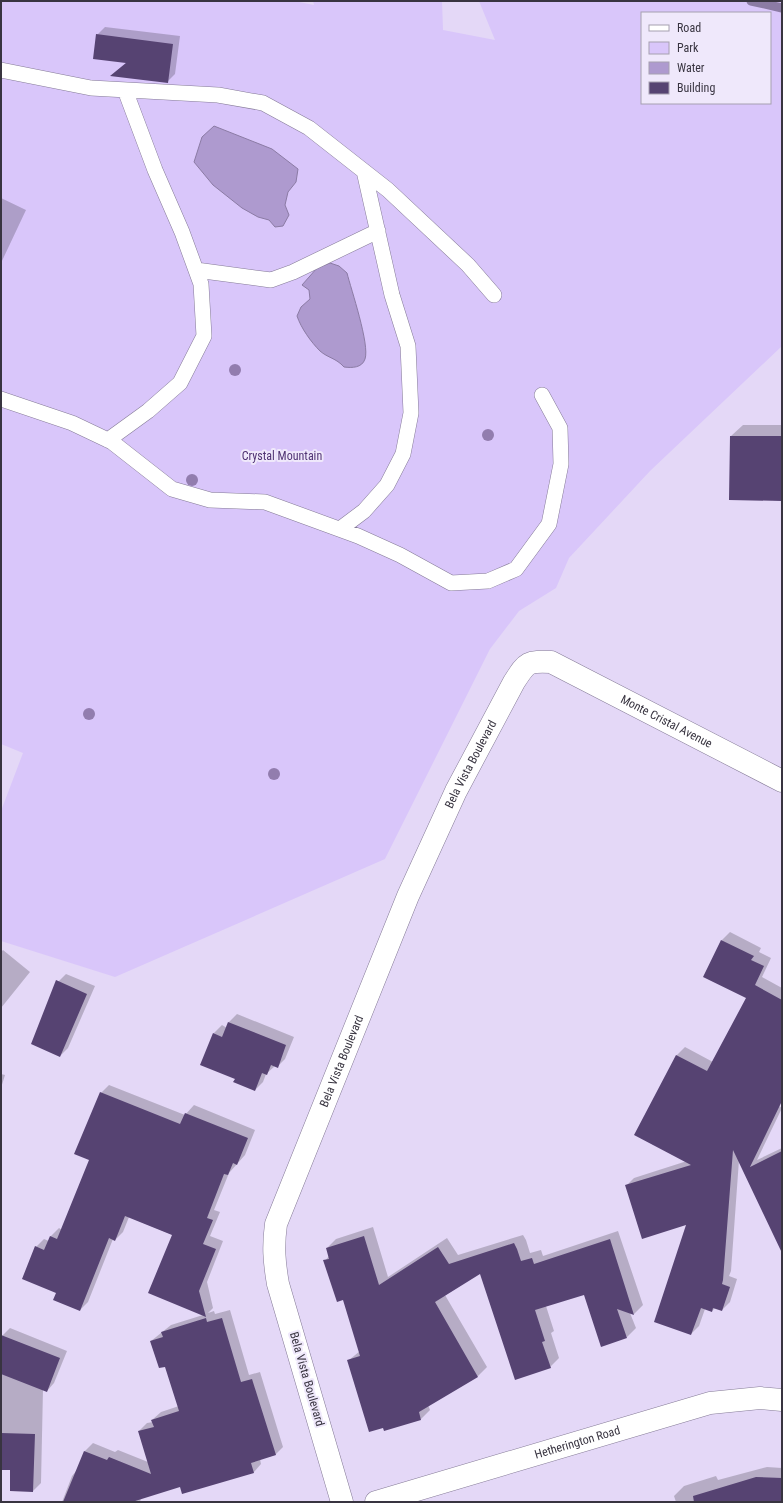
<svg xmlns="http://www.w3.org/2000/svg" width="783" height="1503" font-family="'Roboto Condensed',sans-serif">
<rect width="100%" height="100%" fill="#e4d8f7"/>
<path fill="#d9c6fa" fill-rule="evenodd" d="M 1,1 L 294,1 L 314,5 L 313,1 L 442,1 L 443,30 L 495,40 L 479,1 L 782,1 L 782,346 L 650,471 L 569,558 L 556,588 L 519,611 L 490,649 L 385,859 L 115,977 L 1,941 L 1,811 L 23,753 L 1,744 ZM 642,13 L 770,13 L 770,103 L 642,103 Z"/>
<path fill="#ae9acf" stroke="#8b7ba4" d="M 214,126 L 272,149 L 298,169 L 296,182 L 288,192 L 285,205 L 289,215 L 283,226 L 275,227 L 269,220 L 258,217 L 242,208 L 213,185 L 194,162 L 202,137 Z
M 330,263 L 339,266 L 347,273 C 351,289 370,345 365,359 C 362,368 352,368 344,367 C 336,358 328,358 320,351 C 311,342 301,328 297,316 L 301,307 L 310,299 L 309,290 L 302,285 L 317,268 Z"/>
<path fill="#0003" d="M 105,27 L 180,36 L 175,74 L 167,82 L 112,75 L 127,62 L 97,35 Z
M 1,198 L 26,210 L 1,263 Z
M 743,425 L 782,425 L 782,500 L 731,436 Z
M 730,932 L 761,948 L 759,952 L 771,958 L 762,977 L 782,988 L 782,1078 L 770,1100 L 782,1108 L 757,1160 L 782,1148 L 782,1213 L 739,1160 L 731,1271 L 729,1276 L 737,1279 L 730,1302 L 722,1310 L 715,1308 L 712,1311 L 705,1309 L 699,1326 L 691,1334 L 688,1223 L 626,1186 L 634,1178 L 687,1161 L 636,1135 L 677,1055 L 685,1047 L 713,1062 L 747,998 L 722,940 Z
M 3,950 L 30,972 L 1,1008 L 1,952 Z
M 66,974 L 95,986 L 68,1048 L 60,1056 L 58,982 Z
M 237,1014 L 294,1037 L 285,1059 L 277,1067 L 275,1066 L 266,1074 L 263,1082 L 255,1090 L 236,1079 L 214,1033 L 222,1025 L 227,1028 L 229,1022 Z
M 1,1074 L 5,1075 L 1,1088 Z
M 109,1085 L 185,1115 L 194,1105 L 255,1130 L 245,1155 L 229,1173 L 214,1210 L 220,1212 L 210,1236 L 223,1241 L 207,1282 L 213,1308 L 208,1313 L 214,1311 L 215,1314 L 230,1310 L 249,1375 L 260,1372 L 283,1447 L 275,1455 L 260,1459 L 261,1464 L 253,1473 L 180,1485 L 141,1498 L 140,1502 L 62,1502 L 72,1476 L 77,1470 L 85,1451 L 93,1443 L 115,1452 L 118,1450 L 148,1462 L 139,1431 L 147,1423 L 153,1422 L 152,1420 L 161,1412 L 179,1406 L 166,1365 L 151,1341 L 171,1325 L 203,1315 L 173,1235 L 129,1217 L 123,1232 L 115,1240 L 113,1239 L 88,1302 L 80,1310 L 57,1292 L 36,1247 L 44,1239 L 49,1241 L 51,1236 L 59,1228 L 62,1230 L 90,1160 L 101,1093 Z
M 373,1227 L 388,1277 L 447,1238 L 458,1255 L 523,1235 L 526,1240 L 530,1253 L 541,1250 L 543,1256 L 618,1231 L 643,1305 L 634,1314 L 630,1313 L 636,1328 L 627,1337 L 585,1293 L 546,1306 L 554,1331 L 551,1333 L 559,1358 L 550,1367 L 481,1272 L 445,1295 L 487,1367 L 478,1376 L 428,1405 L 430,1410 L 421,1419 L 349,1360 L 360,1351 L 344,1298 L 325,1261 L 329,1256 L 327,1248 L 336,1239 Z
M 10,1328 L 67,1351 L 54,1383 L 47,1391 L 43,1389 L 41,1483 L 33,1491 L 11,1469 L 1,1469 L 1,1339 L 2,1336 Z
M 767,1467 L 782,1468 L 782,1502 L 676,1502 L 674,1496 L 684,1486 L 716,1476 L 718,1480 Z"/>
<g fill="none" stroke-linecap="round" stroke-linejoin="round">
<path stroke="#8b7ba4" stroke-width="9" d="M 751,1 L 782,8"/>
</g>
<path fill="#564372" d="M 96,34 L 173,44 L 168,83 L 110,76 L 126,63 L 93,59 Z
M 730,436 L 782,436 L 782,501 L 729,500 Z
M 721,940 L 754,956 L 751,960 L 764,966 L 755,985 L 782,1000 L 782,1101 L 750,1167 L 782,1151 L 782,1253 L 733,1150 L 723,1280 L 722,1284 L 730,1287 L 722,1311 L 713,1308 L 712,1312 L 701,1308 L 691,1335 L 654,1322 L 686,1225 L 642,1239 L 625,1185 L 691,1165 L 634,1135 L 676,1055 L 707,1071 L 746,998 L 703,977 Z
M 56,980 L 87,994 L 60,1057 L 31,1044 Z
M 228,1022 L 286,1045 L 278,1068 L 271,1065 L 267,1075 L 262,1073 L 255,1091 L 233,1082 L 235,1079 L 200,1065 L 213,1033 L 222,1037 Z
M 100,1092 L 180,1124 L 185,1113 L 248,1138 L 237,1165 L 233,1163 L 228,1175 L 224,1174 L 207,1218 L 213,1220 L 203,1244 L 216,1249 L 199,1291 L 206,1317 L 148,1293 L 172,1235 L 125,1216 L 115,1241 L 109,1238 L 80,1311 L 53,1300 L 56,1293 L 22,1279 L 35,1246 L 44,1250 L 50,1236 L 57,1239 L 89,1160 L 74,1154 Z
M 364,1236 L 379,1285 L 438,1247 L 449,1264 L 514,1243 L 517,1249 L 521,1261 L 532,1258 L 534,1264 L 610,1239 L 634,1315 L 617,1309 L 627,1338 L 601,1347 L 584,1295 L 535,1310 L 545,1341 L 542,1342 L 551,1368 L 515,1380 L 480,1274 L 435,1302 L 478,1377 L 419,1412 L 421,1420 L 384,1431 L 383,1428 L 369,1432 L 347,1360 L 360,1356 L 343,1300 L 337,1302 L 323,1260 L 329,1259 L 326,1248 Z
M 206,1318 L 207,1322 L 222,1318 L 241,1382 L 252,1379 L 276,1455 L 251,1463 L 254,1473 L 182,1494 L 180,1487 L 132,1502 L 63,1502 L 84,1451 L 107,1460 L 109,1457 L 151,1474 L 138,1431 L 154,1427 L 151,1420 L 179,1411 L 165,1367 L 159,1368 L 150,1341 L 163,1337 L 161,1332 Z
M 1,1335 L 60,1358 L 47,1392 L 1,1374 Z
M 1,1433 L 35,1434 L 33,1492 L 10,1491 L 10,1470 L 1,1470 Z
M 756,1477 L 782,1478 L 782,1502 L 694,1502 L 693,1496 Z"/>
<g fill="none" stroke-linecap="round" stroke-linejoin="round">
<g stroke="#857b97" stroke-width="16">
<path id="lane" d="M 1,70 L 91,88 L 218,95 L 263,103 L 309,128 L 388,190 L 468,265 L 494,295
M 196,270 L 271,280 L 293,272 L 378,231
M 1,399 L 72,423 L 112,442 L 172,489 L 210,500 L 265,502 L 358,536 L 400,555 L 451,583 L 488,581 L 516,569 L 549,524 L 561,464 L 560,428 L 542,395
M 108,440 L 148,411 L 180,383 L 204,336 L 201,284 L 182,232 L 155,170 L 125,90
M 340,529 L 364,511 L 387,485 L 403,454 L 411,413 L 408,346 L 392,295 L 364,171"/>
</g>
<g stroke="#857b97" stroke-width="23">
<g id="street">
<path id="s1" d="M 342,1502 L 278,1284 C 274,1261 273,1246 276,1224 L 408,896 L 456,791 L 514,682 C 527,662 527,661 551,662 L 782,781"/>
<path id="s2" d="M 376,1502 L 710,1403 L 760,1398 L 782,1400"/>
</g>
</g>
<use href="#lane" stroke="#fff" stroke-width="15"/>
<use href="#street" stroke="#fff" stroke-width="22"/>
</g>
<g fill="#927dae">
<circle cx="235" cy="370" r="6"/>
<circle cx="488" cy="435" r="6"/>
<circle cx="192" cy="480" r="6"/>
<circle cx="89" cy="714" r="6"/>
<circle cx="274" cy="774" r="6"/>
</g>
<g text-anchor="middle" stroke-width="4" stroke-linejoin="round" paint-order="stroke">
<g font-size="12" fill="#4f3273" stroke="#efe8fb">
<text x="282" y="460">Crystal Mountain</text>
</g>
<g font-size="12" fill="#383440" stroke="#efe8fb">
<text dy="4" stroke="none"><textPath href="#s1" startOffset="1056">Monte Cristal Avenue</textPath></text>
<text dy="4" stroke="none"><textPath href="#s1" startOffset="787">Bela Vista Boulevard</textPath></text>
<text dy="4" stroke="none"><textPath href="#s1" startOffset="463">Bela Vista Boulevard</textPath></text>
<text transform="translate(307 1379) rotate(74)" y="4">Bela Vista Boulevard</text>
<text dy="4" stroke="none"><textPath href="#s2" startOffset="210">Hetherington Road</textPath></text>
</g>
</g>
<rect width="783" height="1503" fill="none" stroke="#383440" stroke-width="4"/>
<rect x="641" y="12" width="130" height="92" fill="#efe8fb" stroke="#a6a0b0"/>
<rect x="649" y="25" width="20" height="6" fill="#ffffff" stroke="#a6a0b0"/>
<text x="677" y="32" font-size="12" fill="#383440">Road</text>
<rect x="649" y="42" width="20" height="12" fill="#d9c6fa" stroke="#a6a0b0"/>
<text x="677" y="52" font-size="12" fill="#383440">Park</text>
<rect x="649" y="62" width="20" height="12" fill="#ae9acf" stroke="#a6a0b0"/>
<text x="677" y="72" font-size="12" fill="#383440">Water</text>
<rect x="649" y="82" width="20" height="12" fill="#564372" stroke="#a6a0b0"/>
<text x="677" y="92" font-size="12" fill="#383440">Building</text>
</svg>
